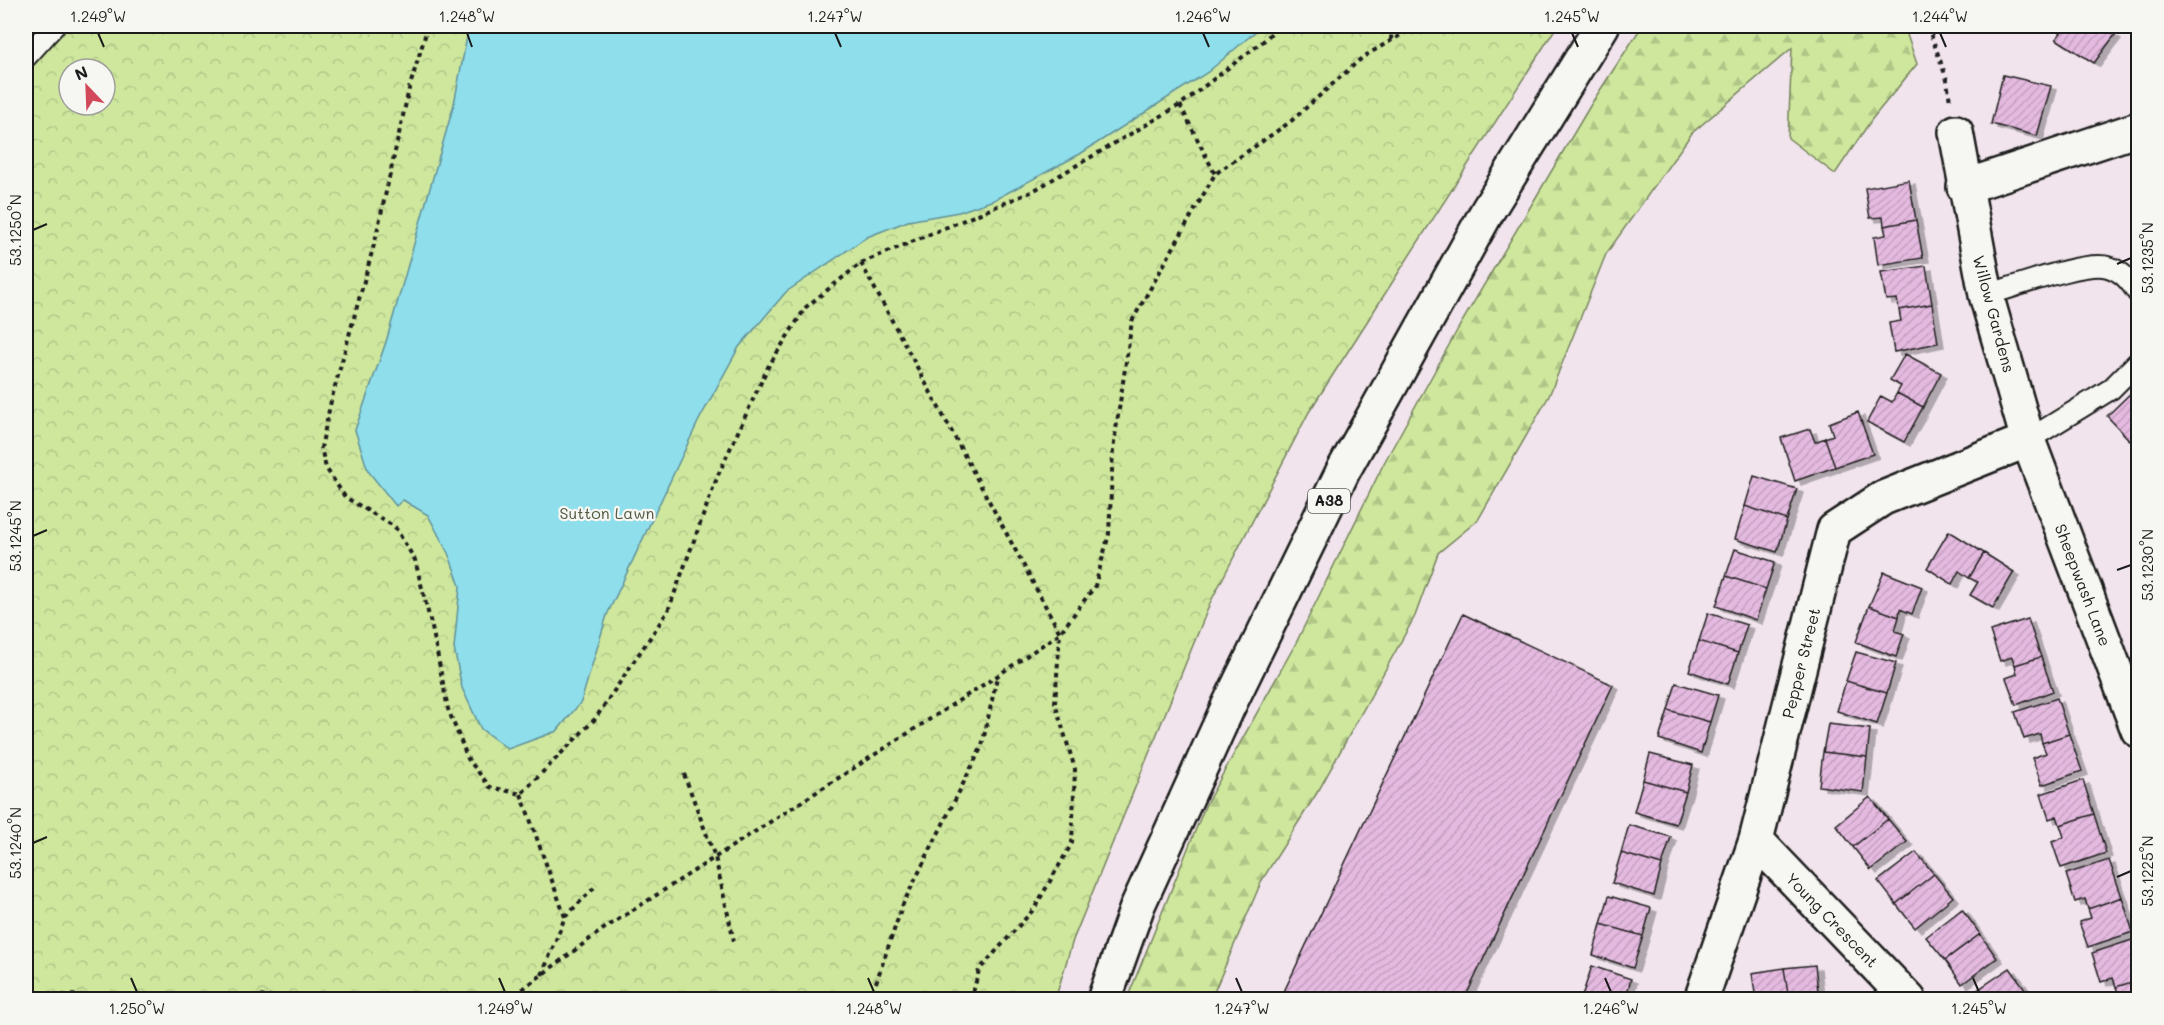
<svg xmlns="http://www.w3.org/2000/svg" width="2164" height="1025" font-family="Mali,sans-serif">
<defs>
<pattern id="forest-firs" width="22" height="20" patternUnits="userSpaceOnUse" patternTransform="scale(1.5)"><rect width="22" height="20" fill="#cee79d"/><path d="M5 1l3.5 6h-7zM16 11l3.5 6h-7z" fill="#b0c687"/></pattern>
<pattern id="park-crowns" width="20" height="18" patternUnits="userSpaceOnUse" patternTransform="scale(1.5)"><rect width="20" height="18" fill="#cee79d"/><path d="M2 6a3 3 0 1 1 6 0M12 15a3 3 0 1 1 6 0" fill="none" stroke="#b0c687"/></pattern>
<pattern id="building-hatch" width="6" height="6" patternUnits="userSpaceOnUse" patternTransform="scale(1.5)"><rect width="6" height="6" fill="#e5bae0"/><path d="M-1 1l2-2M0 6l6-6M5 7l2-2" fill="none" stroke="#c49fc0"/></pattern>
<filter id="shadow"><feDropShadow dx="6" dy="4" stdDeviation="0" flood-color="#0004"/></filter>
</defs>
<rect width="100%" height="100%" fill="#f1e4ed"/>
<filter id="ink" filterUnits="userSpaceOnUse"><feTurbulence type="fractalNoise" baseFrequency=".0167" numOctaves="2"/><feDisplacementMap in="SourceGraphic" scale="12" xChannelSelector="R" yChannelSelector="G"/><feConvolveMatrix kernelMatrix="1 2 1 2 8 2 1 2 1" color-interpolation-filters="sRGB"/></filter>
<g filter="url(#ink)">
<path fill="url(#forest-firs)" stroke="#75825c" stroke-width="1.5" d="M 1642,26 L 1904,26 L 1917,64 L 1872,119 L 1835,174 L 1788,138 L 1792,48 L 1692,133 L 1606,254 L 1549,396 L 1478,520 L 1438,553 L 1415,616 L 1320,788 L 1262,880 L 1211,999 L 1127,999 L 1206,804 L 1296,643 L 1384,463 L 1459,327 L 1593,101 Z"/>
<path fill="url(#park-crowns)" stroke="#75825c" stroke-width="1.5" fill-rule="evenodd" d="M 26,26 L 1557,26 L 1309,412 L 1211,601 L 1073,940 L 1055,1000 L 26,999 ZM 69,69 L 105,69 L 105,105 L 69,105 Z"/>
<path fill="#8edeeb" stroke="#609098" stroke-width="1.5" d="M 469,26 L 1262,26 L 1208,72 L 1080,154 L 994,200 L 959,212 L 908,221 L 867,237 L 786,292 L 739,347 L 698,422 L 607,615 L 581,702 L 557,731 L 508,749 L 481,729 L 462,688 L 454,648 L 460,586 L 449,555 L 428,515 L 403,500 L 396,506 L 368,471 L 355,430 L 386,342 L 454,104 Z"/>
<path fill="url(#building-hatch)" stroke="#1c1c1c" stroke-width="1.5" filter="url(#shadow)" d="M 2066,26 L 2100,26 L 2115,35 L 2094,63 L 2056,39 Z
M 2003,75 L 2051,86 L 2037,136 L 1991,124 Z
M 1909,180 L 1916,220 L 1884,226 L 1883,217 L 1870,218 L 1865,188 Z
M 1916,220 L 1923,258 L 1878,265 L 1874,237 L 1886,235 L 1884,226 Z
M 1926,266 L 1932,304 L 1899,310 L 1897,299 L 1886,300 L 1881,272 Z
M 1932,304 L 1938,343 L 1894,352 L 1889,323 L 1901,321 L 1899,310 Z
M 1905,354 L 1941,373 L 1923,407 L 1897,393 L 1901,386 L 1890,380 Z
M 2138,386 L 2138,449 L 2107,416 Z
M 1897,393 L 1923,407 L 1904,442 L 1867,422 L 1881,396 L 1892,402 Z
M 1858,412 L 1873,454 L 1835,467 L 1825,438 L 1833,435 L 1829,423 Z
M 1810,429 L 1815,442 L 1825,438 L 1835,467 L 1795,481 L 1781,438 Z
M 1754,476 L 1797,489 L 1787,520 L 1745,506 Z
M 1745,506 L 1787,520 L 1777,552 L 1735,539 Z
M 1949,531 L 1984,553 L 1969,578 L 1959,571 L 1952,584 L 1927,568 Z
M 1735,549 L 1775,562 L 1766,589 L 1726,576 Z
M 1984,553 L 2014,572 L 1993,608 L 1970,595 L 1978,582 L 1969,578 Z
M 1884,572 L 1922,587 L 1912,614 L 1900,609 L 1899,617 L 1869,606 Z
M 1726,576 L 1766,589 L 1756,620 L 1716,606 Z
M 1869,606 L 1899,617 L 1895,631 L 1904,634 L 1896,657 L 1856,642 Z
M 1708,613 L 1747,625 L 1738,653 L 1699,641 Z
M 1463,614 L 1613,685 L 1464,1000 L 1280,1000 Z
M 2028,619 L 2041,657 L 2015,665 L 2012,657 L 2000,661 L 1990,631 Z
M 1699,641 L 1738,653 L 1728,684 L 1689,671 Z
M 1856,652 L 1896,663 L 1887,693 L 1846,681 Z
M 2041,657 L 2053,691 L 2016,705 L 2006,678 L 2017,674 L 2015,665 Z
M 1846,681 L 1887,693 L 1877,724 L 1837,711 Z
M 1676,683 L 1718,695 L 1710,722 L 1668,710 Z
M 2057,698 L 2069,734 L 2042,743 L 2040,734 L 2024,739 L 2015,712 Z
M 1668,710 L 1710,722 L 1701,753 L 1659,739 Z
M 1828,724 L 1870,729 L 1867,757 L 1823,752 Z
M 2069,734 L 2082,771 L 2042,785 L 2032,758 L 2046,753 L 2042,743 Z
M 1823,752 L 1867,757 L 1863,792 L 1819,786 Z
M 1650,754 L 1693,765 L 1686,792 L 1643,780 Z
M 1643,780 L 1686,792 L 1676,824 L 1634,812 Z
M 2083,780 L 2094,814 L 2060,825 L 2057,816 L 2049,819 L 2041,794 Z
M 1870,797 L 1888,819 L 1853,847 L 1836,825 Z
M 2094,814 L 2106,853 L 2061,868 L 2052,842 L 2064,837 L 2060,825 Z
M 1888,819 L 1907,842 L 1871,870 L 1853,847 Z
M 1629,825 L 1671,837 L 1662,865 L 1621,853 Z
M 1916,852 L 1934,874 L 1896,904 L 1878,881 Z
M 1621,853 L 1662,865 L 1654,896 L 1612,883 Z
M 2109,860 L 2122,897 L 2088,909 L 2085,899 L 2075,902 L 2066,874 Z
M 1934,874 L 1953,897 L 1915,928 L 1896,904 Z
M 1609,896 L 1651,908 L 1643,936 L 1601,924 Z
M 2122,897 L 2133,932 L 2088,947 L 2079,922 L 2091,918 L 2088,909 Z
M 1962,909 L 1980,934 L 1945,960 L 1926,937 Z
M 1601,924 L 1643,936 L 1633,968 L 1593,955 Z
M 1980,934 L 1997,958 L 1962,984 L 1945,960 Z
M 2135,939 L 2138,949 L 2138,980 L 2116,987 L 2113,978 L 2101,982 L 2092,953 Z
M 1815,965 L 1819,1000 L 1789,1000 L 1784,968 Z
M 1592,966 L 1631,979 L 1625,1000 L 1594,1000 L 1582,996 Z
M 1784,968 L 1789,1000 L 1756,1000 L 1752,973 Z
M 2010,968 L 2028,993 L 2018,1000 L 1977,1000 L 1973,993 Z
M 2138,980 L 2138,1000 L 2107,1000 L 2119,995 L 2116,987 Z"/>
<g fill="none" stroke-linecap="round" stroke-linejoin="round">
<g stroke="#1c1c1c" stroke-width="24">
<path id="service" d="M 26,57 L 54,26
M 1986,295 C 2012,288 2085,260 2108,267 C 2122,271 2130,281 2138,293
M 2028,440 L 2111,389 L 2138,362"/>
</g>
<g stroke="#1c1c1c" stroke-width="38">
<path id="minor" d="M 1956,132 L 1986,295 L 2028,440 L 2138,730
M 1964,187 L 2138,129
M 1756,840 L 1909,1000
M 1701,1000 L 1756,840 L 1834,530 L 1883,498 L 2028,440"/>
</g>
<g stroke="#1c1c1c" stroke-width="38">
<path id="trunk" d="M 1104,1000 L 1138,905 L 1228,707 L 1343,471 L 1488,210 L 1602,26"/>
</g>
<path stroke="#1c1c1c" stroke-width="4" stroke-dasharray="4.5 4.5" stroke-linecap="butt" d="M 428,26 L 409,89 L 375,241 L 331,401 L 321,448 L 326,468 L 345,497 L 395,527 L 415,560 L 433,632 L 448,709 L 468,759 L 490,787 L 521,794 L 595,719 L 668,611 L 718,475 L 768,367 L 806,307 L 861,263 L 1031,192 L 1180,105 L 1266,39 L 1277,26
M 1928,26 L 1947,80 L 1950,102
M 1391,40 L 1392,26
M 1180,105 L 1215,174
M 861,263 L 1060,633 L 1055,703 L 1075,769 L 1072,843 L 1034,909 L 979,970 L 971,1000
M 684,774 L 715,857 L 734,941
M 521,794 L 565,917
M 542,975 L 565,917 L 597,885
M 26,995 L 328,997
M 329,999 L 335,1000
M 508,1000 L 602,930 L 997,676 L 1060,633 L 1095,586 L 1109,534 L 1113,450 L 1132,321 L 1215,174 L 1290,122 L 1363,57 L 1416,26
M 870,1000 L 903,904 L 982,746 L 997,677"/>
<use href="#service" stroke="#f6f6f2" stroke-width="20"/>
<use href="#minor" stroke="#f6f6f2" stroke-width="33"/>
<use href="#trunk" stroke="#f6f6f2" stroke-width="33"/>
</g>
</g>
<path fill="none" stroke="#1c1c1c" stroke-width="2" d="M 98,33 L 104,47M 467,33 L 472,47M 835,33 L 841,47M 1203,33 L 1209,47M 1572,33 L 1578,47M 1940,33 L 1946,47M 33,230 L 47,224M 2117,264 L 2131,258M 33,536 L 47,530M 2117,570 L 2131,565M 33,843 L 47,837M 2117,877 L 2131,871M 131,978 L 137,992M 499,978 L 505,992M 868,978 L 874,992M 1236,978 L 1242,992M 1605,978 L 1611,992M 1973,978 L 1979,992"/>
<g text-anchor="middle" stroke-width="4.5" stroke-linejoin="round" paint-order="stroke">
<rect fill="#f6f6f2" stroke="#5d5d5c" stroke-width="1.5" x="1308" y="489" width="42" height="24" rx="4.5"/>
<g font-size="15" font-weight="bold" fill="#1c1c1c">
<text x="1329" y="506">A38</text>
</g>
<g font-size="16" fill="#1c1c1c" stroke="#f6f6f2">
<text transform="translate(1994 314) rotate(75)" y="6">Willow Gardens</text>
<text transform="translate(2083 585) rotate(69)" y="6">Sheepwash Lane</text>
<text transform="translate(1801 663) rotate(-76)" y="6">Pepper Street</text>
<text transform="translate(1832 920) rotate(46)" y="6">Young Crescent</text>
</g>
<g font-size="16" fill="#515943" stroke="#f6f6f2">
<text x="607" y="519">Sutton Lawn</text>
</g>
</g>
<rect width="2164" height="1025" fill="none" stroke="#f6f6f2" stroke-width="66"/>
<g transform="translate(87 87) rotate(337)"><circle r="28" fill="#f6f6f2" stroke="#9f9f9c" stroke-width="1.5"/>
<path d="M0-4.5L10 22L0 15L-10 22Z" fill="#d1495b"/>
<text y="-9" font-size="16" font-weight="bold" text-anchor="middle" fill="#1c1c1c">N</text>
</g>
<rect x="33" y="33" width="2098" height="959" fill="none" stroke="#1c1c1c" stroke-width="2"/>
<g font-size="15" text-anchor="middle" fill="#1c1c1c">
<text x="98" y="22">1.249°W</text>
<text x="467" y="22">1.248°W</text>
<text x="835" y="22">1.247°W</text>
<text x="1203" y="22">1.246°W</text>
<text x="1572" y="22">1.245°W</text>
<text x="1940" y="22">1.244°W</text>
<text transform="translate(16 230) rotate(-90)" y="5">53.1250°N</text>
<text transform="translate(2148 258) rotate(-90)" y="5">53.1235°N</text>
<text transform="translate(16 536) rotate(-90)" y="5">53.1245°N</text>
<text transform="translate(2148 565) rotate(-90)" y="5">53.1230°N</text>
<text transform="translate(16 843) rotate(-90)" y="5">53.1240°N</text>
<text transform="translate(2148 871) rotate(-90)" y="5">53.1225°N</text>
<text x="137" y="1014">1.250°W</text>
<text x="505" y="1014">1.249°W</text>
<text x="874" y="1014">1.248°W</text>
<text x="1242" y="1014">1.247°W</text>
<text x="1611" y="1014">1.246°W</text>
<text x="1979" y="1014">1.245°W</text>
</g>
</svg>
